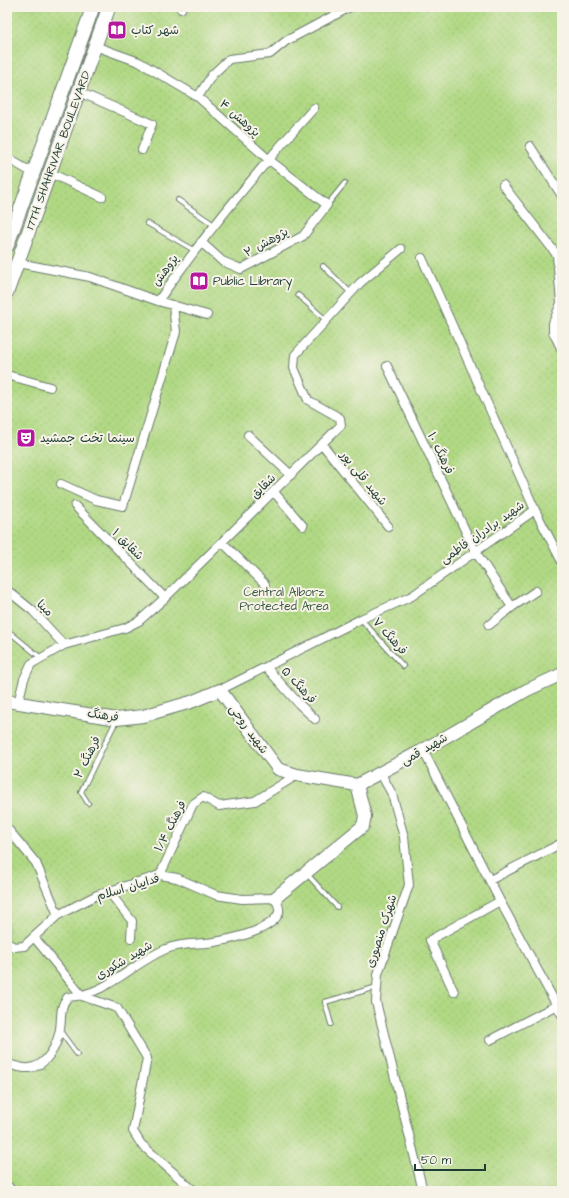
<svg xmlns="http://www.w3.org/2000/svg" width="569" height="1198" font-family="'Architects Daughter','Playpen Sans Arabic',sans-serif">
<defs>
<pattern id="grass-dots" width="8" height="8" patternUnits="userSpaceOnUse"><rect width="8" height="8" fill="#b1d984"/><path d="M2 2h.1M6 6h.1" fill="none" stroke="#98bb73" stroke-width="1.8" stroke-linecap="round"/></pattern>
</defs>
<rect width="100%" height="100%" fill="#f7f3e8"/>
<filter id="ink" filterUnits="userSpaceOnUse"><feTurbulence type="fractalNoise" baseFrequency=".025" numOctaves="2"/><feDisplacementMap in="SourceGraphic" scale="8" xChannelSelector="R" yChannelSelector="G"/><feConvolveMatrix kernelMatrix="1 2 1 2 8 2 1 2 1" color-interpolation-filters="sRGB"/></filter>
<filter id="wash" filterUnits="userSpaceOnUse"><feTurbulence type="fractalNoise" baseFrequency=".012" numOctaves="4" result="noise"/><feDisplacementMap in="SourceGraphic" scale="16" xChannelSelector="R" yChannelSelector="G"/><feGaussianBlur stdDeviation="0.9" result="paint"/><feColorMatrix in="noise" values="0 0 0 0 0 0 0 0 0 0 0 0 0 0 0 0 0 1.4 0 .05"/><feComposite in="paint" operator="in"/></filter>
<g filter="url(#wash)">
<rect width="100%" height="100%" fill="#f3e8d1"/>
<path fill="url(#grass-dots)" stroke="#688b5c" d="M 7,7 L 562,7 L 562,1191 L 7,1191 Z"/>
</g>
<g filter="url(#ink)">
<g fill="none" stroke-linecap="round" stroke-linejoin="round">
<g stroke="#69796b" stroke-width="6">
<path id="lane" d="M 178,200 L 214,225
M 327,205 L 345,183
M 147,223 L 194,250
M 323,266 L 351,293
M 298,295 L 326,320
M 361,619 L 403,666
M 7,630 L 41,658
M 88,803 L 81,792 L 116,721
M 307,874 L 337,907
M 331,1024 L 325,1002 L 377,987
M 60,1031 L 77,1054"/>
</g>
<g stroke="#69796b" stroke-width="10">
<path id="street" d="M 181,9 L 182,7
M 95,46 L 139,62 L 198,97 L 268,159 L 327,205 L 303,236 L 241,269 L 222,261 L 201,242
M 79,92 L 152,124 L 142,150
M 198,97 L 212,75 L 229,59 L 270,54 L 286,41 L 350,7
M 530,146 L 562,196
M 7,158 L 33,173
M 50,173 L 102,197
M 503,185 L 557,255 L 561,303 L 553,323 L 553,332 L 562,350
M 18,263 L 90,277 L 158,301 L 207,315
M 158,301 C 206,233 258,170 314,108
M 387,366 L 475,551 L 512,607 L 489,625
M 7,375 L 50,387
M 248,435 L 291,475
M 322,444 L 388,526
M 61,484 L 96,500 L 123,506 L 176,332 L 173,305
M 274,492 L 303,526
M 75,506 L 165,598
M 535,510 L 562,562
M 222,542 L 265,584
M 7,590 L 33,611 L 64,645
M 512,607 L 536,591
M 266,667 L 299,704 L 315,719
M 220,690 L 361,619 L 412,596 L 535,510 L 422,258
M 18,703 L 24,679 L 31,664 L 64,645 L 125,628 L 139,621 L 165,598 L 341,425 L 340,418 L 308,400 L 294,368 L 295,355 L 360,283 L 401,249
M 423,750 L 500,901 L 562,1015
M 381,774 L 392,794 L 404,837 L 409,885 L 378,974 L 376,1002 L 423,1191
M 7,828 L 36,863 L 58,915
M 160,875 L 193,804 L 203,797 L 219,806 L 255,801 L 297,775
M 490,880 L 562,843
M 109,892 L 132,921 L 131,938
M 34,937 L 82,996 L 117,1008 L 147,1058 L 133,1131 L 141,1144 L 194,1191
M 7,943 L 14,947 L 24,946 L 58,915 L 97,895 L 160,875 L 177,878 L 216,895 L 242,899 L 275,898 C 277,902 280,907 279,912 C 274,929 236,938 220,941 C 202,945 184,942 166,949 C 131,964 107,995 68,997 C 59,1006 62,1018 60,1029 C 57,1046 47,1066 29,1068 C 22,1069 13,1065 7,1064
M 454,992 L 430,940 L 500,901
M 490,1040 L 557,1005"/>
</g>
<g stroke="#69796b" stroke-width="14">
<path id="secondary" d="M 7,701 L 117,719 L 143,716 L 191,702 L 220,690 L 278,769 L 297,775 L 357,785 L 423,750 L 527,690 L 562,674
M 275,898 L 363,826 L 365,816 L 357,785
M 7,1188 L 9,1191"/>
</g>
<g stroke="#69796b" stroke-width="15">
<path id="primary" d="M 7,246 L 93,7
M 7,292 L 109,7"/>
</g>
<use href="#lane" stroke="#fff" stroke-width="4"/>
<use href="#street" stroke="#fff" stroke-width="8"/>
<use href="#secondary" stroke="#fff" stroke-width="12"/>
<use href="#primary" stroke="#fff" stroke-width="13"/>
</g>
</g>
<defs>
<g id="library-square" transform="scale(1)"><rect x="-9" y="-9" width="18" height="18" rx="4" fill="#b5179e" stroke="#f7f3e8"/><path d="M-6-4Q-3-5.5-.7-3.5V5Q-3 3-6 4ZM6-4Q3-5.5 .7-3.5V5Q3 3 6 4Z" fill="#fff"/></g>
<g id="theatre-square" transform="scale(1)"><rect x="-9" y="-9" width="18" height="18" rx="4" fill="#b5179e" stroke="#f7f3e8"/><path d="M-5-5.5Q0-4 5-5.5V0Q5 5 0 6Q-5 5-5 0ZM-3.3-2.5H-1v1.5H-3.3ZM1-2.5H3.3v1.5H1ZM-2.8 1Q0 5.5 2.8 1Z" fill="#fff"/></g>
</defs>
<g fill-rule="evenodd">
<use href="#library-square" x="117" y="30"/>
<use href="#library-square" x="199" y="281"/>
<use href="#theatre-square" x="26" y="438"/>
</g>
<g text-anchor="middle" stroke-width="4" stroke-linejoin="round" paint-order="stroke">
<g font-size="12" fill="#1f3d34" stroke="#f7f3e8" text-anchor="start">
<text x="131" y="34">شهر کتاب</text>
<text x="213" y="285">Public Library</text>
<text x="40" y="442">سینما تخت جمشید</text>
</g>
<g font-size="12" fill="#1f3d34" stroke="#f7f3e8">
<text transform="translate(240 118) rotate(41)" y="4">پژوهش ۴</text>
<text transform="translate(58 150) rotate(-70)" y="4">17TH SHAHRIVAR BOULEVARD</text>
<text transform="translate(266 242) rotate(-29)" y="4">پژوهش ۲</text>
<text transform="translate(165 270) rotate(-54)" y="4">پژوهش</text>
<text transform="translate(441 453) rotate(64)" y="4">فرهنگ ۱۰</text>
<text transform="translate(364 478) rotate(51)" y="4">شهید قلی پور</text>
<text transform="translate(263 486) rotate(-45)" y="4">شقایق</text>
<text transform="translate(482 532) rotate(-35)" y="4">شهید برادران فاطمی</text>
<text transform="translate(128 544) rotate(45)" y="4">شقایق ۱</text>
<text transform="translate(45 608) rotate(45)" y="4">مینا</text>
<text transform="translate(390 636) rotate(48)" y="4">فرهنگ ۷</text>
<text transform="translate(299 685) rotate(47)" y="4">فرهنگ ۵</text>
<text transform="translate(103 715) rotate(8)" y="4">فرهنگ</text>
<text transform="translate(249 729) rotate(54)" y="4">شهید روحی</text>
<text transform="translate(424 749) rotate(-30)" y="4">شهید قمی</text>
<text transform="translate(87 757) rotate(-64)" y="4">فرهنگ ۲</text>
<text transform="translate(170 826) rotate(-63)" y="4">فرهنگ ۱/۴</text>
<text transform="translate(128 887) rotate(-17)" y="4">فداییان اسلام</text>
<text transform="translate(381 931) rotate(-72)" y="4">شهرک منصوری</text>
<text transform="translate(124 960) rotate(-31)" y="4">شهید شکوری</text>
</g>
<g font-size="12" fill="#3c5c44" stroke="#f7f3e8">
<text x="284" y="596">Central Alborz<tspan x="284" dy="14">Protected Area</tspan></text>
</g>
</g>
<rect width="569" height="1198" fill="none" stroke="#f7f3e8" stroke-width="24"/>
<path d="M415 1164v6h70v-6" fill="none" stroke="#1f3d34" stroke-width="2"/>
<text x="421" y="1164" font-size="12" fill="#1f3d34" stroke="#f7f3e8" stroke-width="3" paint-order="stroke">50 m</text>
</svg>
